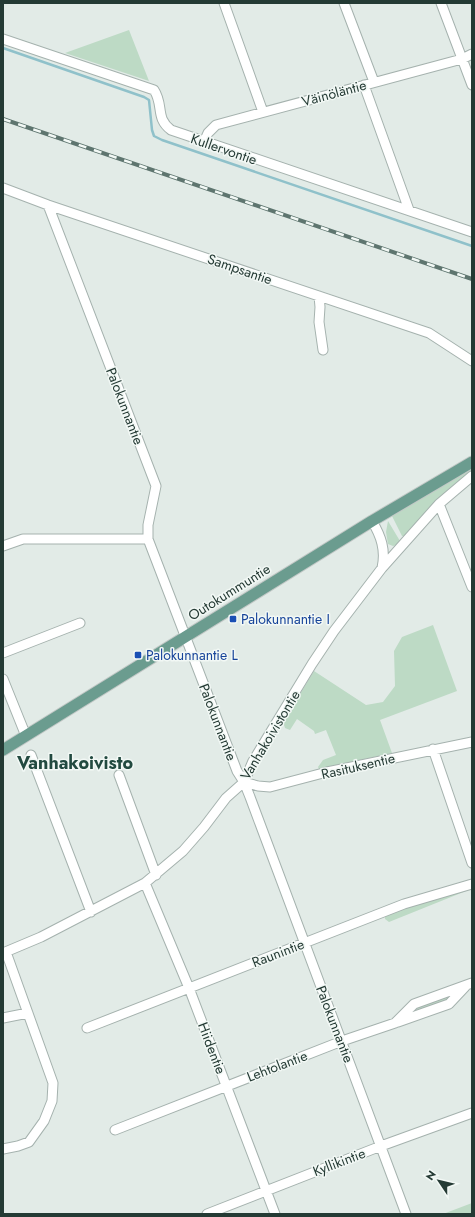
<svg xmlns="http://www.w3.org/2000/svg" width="475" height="1217" font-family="Jost,sans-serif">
<rect width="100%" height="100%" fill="#e2ebe7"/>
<path fill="#bddac5" d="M 129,30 L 149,81 L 65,53 Z
M 472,469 L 472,472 L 436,501 L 404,536 L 402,536 L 392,516 L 400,509 Z
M 388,521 L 400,541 L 397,545 L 393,546 L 388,544 L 386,532 Z
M 433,625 L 457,691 L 380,720 L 392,753 L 319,769 L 318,767 L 323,760 L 336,755 L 326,730 L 315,734 L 314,731 L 297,719 L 290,730 L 285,728 L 283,722 L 314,671 L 366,705 L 383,702 L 395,686 L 394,651 L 402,637 Z
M 466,889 L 466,891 L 389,922 L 385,919 L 385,916 L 428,900 Z
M 443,996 L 448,998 L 445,1003 L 420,1011 L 416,1009 L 418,1005 Z
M 472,1203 L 472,1214 L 443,1214 Z"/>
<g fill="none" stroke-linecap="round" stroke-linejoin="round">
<path stroke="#8fc1ca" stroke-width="2.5" d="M 3,48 L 144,97 L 149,100 L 152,130 L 154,136 L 162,140 L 472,246"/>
<g stroke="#a5b2ae" stroke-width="11">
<path id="minor" d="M 224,3 L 263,112
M 344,3 L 374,82
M 441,3 L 472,85
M 3,39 L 154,90 C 164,105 155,118 171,130 L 472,232
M 364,85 L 409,210
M 204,142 L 208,133 L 216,125 L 462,59 L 472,54
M 3,188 L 48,205 L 429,333 L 472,361
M 48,205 L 156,486 L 148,525 L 148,539 L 237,771 L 244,782 L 250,797 L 406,1214
M 319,296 L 320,307 L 319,322 L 323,350
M 439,504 L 472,587
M 372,521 C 381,536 386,550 382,568
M 3,546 L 23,539 L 148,539
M 3,653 L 80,623
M 3,679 L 26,736
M 433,749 L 472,863
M 31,755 L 91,912
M 119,775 L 156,875
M 244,782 L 258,786 L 270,787 L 327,772 L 472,742
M 145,883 L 189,988 L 275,1214
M 3,953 L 41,937 L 145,883 L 183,851 L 204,827 L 226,798 L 244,782 L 253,761 L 312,664 L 334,631 L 382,568 L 439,504 L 472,476
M 3,1018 L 28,1013
M 398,1022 L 449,1004 L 465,987
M 87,1028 L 404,904 L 472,884
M 115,1130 L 342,1041 L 395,1023 L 414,1004 L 472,983
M 3,1149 L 18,1146 L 29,1142 L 44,1121 L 52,1101 L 53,1083 L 6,952
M 207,1214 L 381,1146 L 472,1113"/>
</g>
<g stroke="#c2c8c6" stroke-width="13">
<path id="major" d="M 3,750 L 372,521 L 472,462"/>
</g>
<use href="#minor" stroke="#fff" stroke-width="9"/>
<use href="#major" stroke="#6b9c8f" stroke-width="11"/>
<g stroke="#5e756f" stroke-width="4">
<path id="rail" d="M 3,119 L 472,279"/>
</g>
<use href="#rail" stroke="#f2f8f5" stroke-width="2.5" stroke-dasharray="8" stroke-linecap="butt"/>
</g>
<g fill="#1a4fb4" stroke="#f2f8f5" stroke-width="1.5">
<rect x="229" y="615" width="8" height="8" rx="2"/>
<rect x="134" y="651" width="8" height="8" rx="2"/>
</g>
<g text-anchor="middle" stroke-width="3" stroke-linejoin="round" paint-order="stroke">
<g font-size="14" fill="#243a34" stroke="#f2f8f5">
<text transform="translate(334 93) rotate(-15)" y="5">Väinöläntie</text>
<text transform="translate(224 149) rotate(19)" y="5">Kullervontie</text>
<text transform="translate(240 269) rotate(19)" y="5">Sampsantie</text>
<text transform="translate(125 406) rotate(69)" y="5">Palokunnantie</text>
<text transform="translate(229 592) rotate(-32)" y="5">Outokummuntie</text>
<text transform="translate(218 722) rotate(69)" y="5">Palokunnantie</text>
<text transform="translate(270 735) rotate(-59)" y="5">Vanhakoivistontie</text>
<text transform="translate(358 766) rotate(-13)" y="5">Rasituksentie</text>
<text transform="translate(278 953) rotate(-21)" y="5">Raunintie</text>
<text transform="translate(335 1024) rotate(69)" y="5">Palokunnantie</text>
<text transform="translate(212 1048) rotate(69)" y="5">Hiidentie</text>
<text transform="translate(277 1066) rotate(-21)" y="5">Lehtolantie</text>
<text transform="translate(339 1162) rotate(-21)" y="5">Kyllikintie</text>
</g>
<g font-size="14" fill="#164399" stroke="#f2f8f5" text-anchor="start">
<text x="241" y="624">Palokunnantie I</text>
<text x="146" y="660">Palokunnantie L</text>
</g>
<g font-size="18" font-weight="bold" fill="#224a40" stroke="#f2f8f5">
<text x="75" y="769">Vanhakoivisto</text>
</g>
</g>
<rect width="475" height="1217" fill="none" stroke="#243a34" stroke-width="8"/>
<g transform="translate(439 1181) rotate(305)" stroke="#f2f8f5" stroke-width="3" paint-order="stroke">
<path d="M0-3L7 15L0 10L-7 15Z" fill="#243a34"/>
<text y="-6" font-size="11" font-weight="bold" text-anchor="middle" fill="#243a34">N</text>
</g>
</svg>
